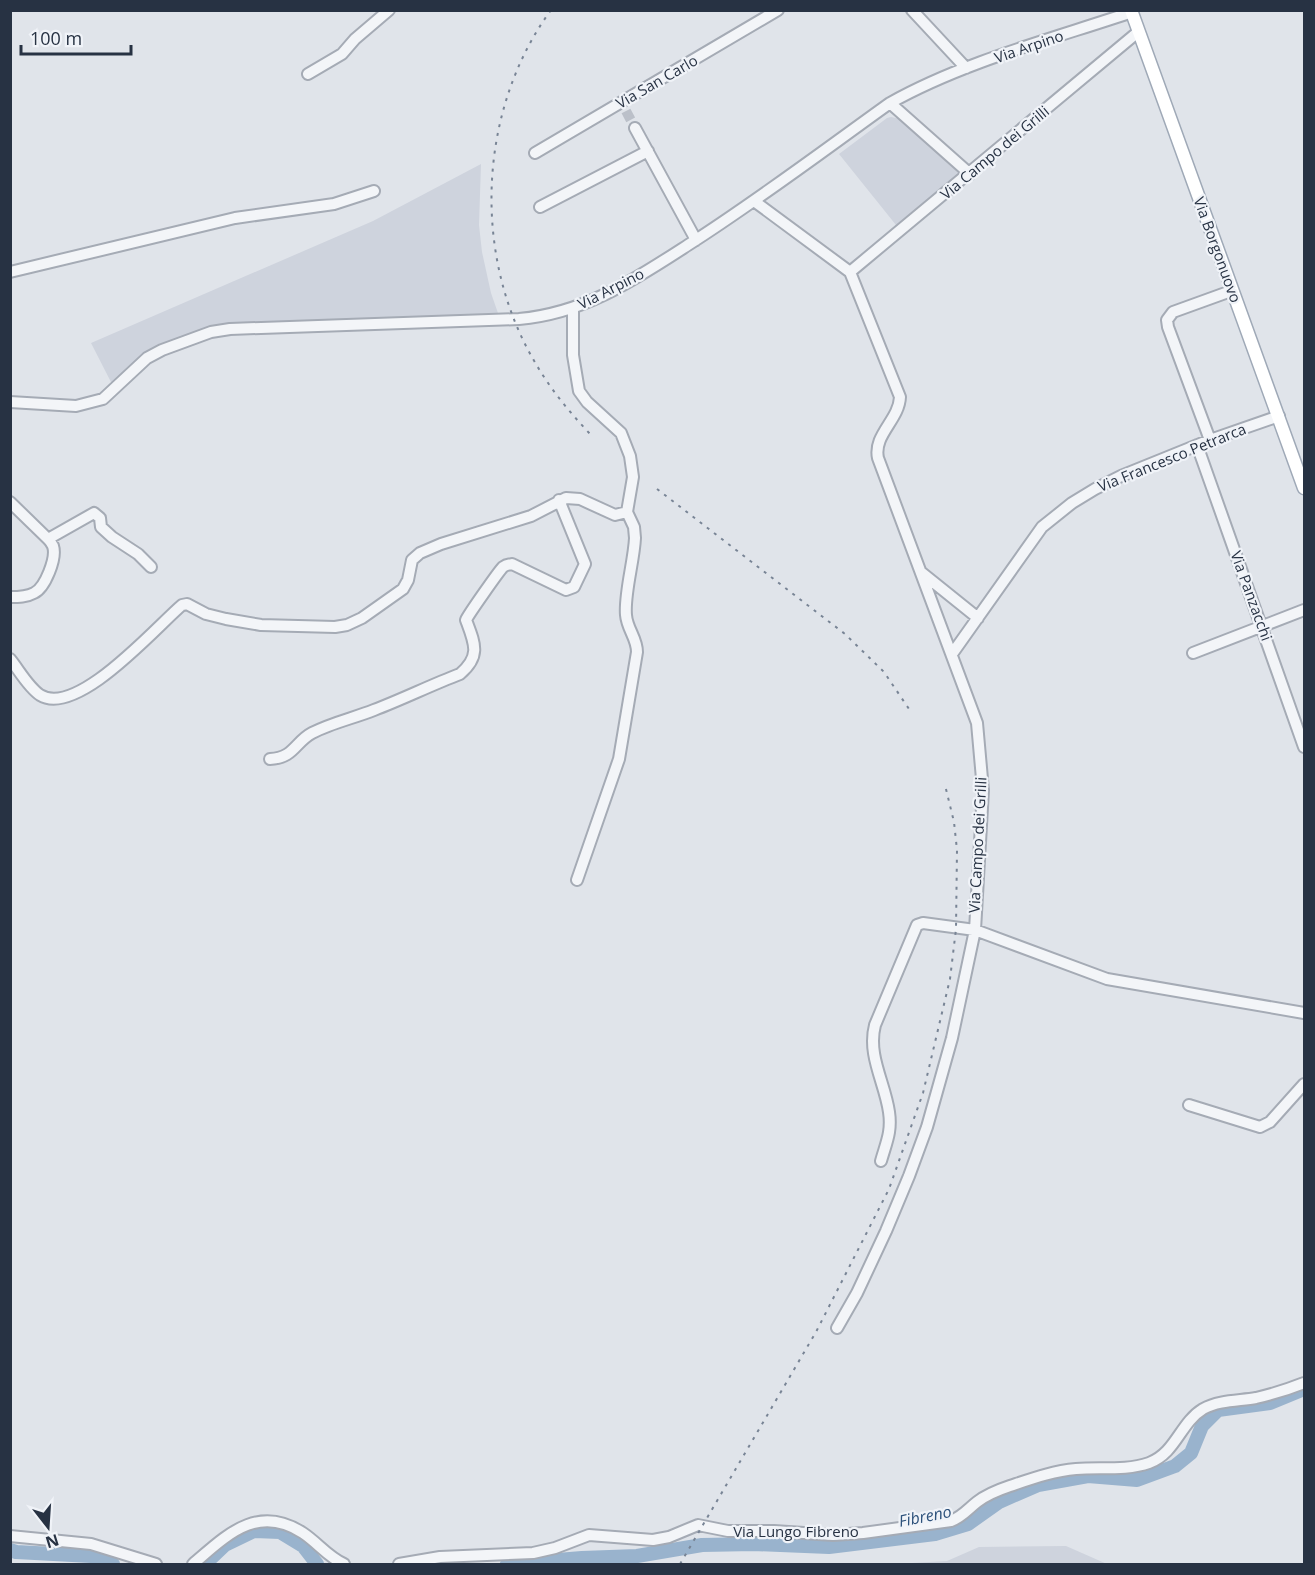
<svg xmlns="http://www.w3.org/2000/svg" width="1315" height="1575" font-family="'Open Sans',sans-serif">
<rect width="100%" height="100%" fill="#e0e4ea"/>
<path fill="#ced3dd" d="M 891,117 L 900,119 L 960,174 L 896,225 L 839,154 L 887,118 Z
M 481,164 L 479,225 L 482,252 L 491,293 L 499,316 L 231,326 L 159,348 L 113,386 L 91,343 L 373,221 Z
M 1066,1546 L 1107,1564 L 894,1564 L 947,1561 L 979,1547 Z"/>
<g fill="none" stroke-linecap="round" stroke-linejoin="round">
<path stroke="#99b3cd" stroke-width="14" d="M 10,1550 L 16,1552 L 91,1556 L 113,1564
M 205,1564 L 225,1545 L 254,1531 L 280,1532 L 303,1546 L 317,1564
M 507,1564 L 582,1558 L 637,1556 L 702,1545 L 754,1544 L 829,1547 L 935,1534 L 968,1524 L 999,1502 L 1038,1485 L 1088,1476 L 1137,1480 L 1175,1466 L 1191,1453 L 1202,1426 L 1218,1410 L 1270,1403 L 1304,1389"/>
<path stroke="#bbc0c9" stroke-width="10" stroke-dasharray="10 5" stroke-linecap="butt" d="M 626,111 L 635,128"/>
<g stroke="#a5abb5" stroke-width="14">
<path id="minor" d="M 912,10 L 966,68
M 308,74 L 342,54 L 355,39 L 389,10
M 890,103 L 970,174
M 635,128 L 696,240
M 535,153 L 778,10
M 754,201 L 850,272 L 1138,32
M 540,207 L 648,151
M 10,272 L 235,218 L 334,204 L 374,191
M 850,272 L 900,397 C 899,420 873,435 878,458 L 977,723 L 983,790 L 975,930 L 1107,979 L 1304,1013
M 573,309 L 573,355 L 579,391 L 587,402 L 621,433 L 630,456 L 633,477 L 627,512 L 634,527 L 635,538 C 634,561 624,594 626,615 C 627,629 637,638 637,652 L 619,759 L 577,880
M 10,402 L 76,406 L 103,399 L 147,358 L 162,350 L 211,332 L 230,329 L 519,319 C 585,313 634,280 688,245 C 757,201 823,151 890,103 C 963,62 1052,39 1132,12
M 1210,440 L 1168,327 L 1167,320 L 1173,312 L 1231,291
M 1197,445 L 1304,747
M 10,502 L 48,539 C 50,541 52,544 53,546 C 57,558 45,588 34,593 C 27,597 18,597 10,597
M 48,539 L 94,513 L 100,518 L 101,527 L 112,537 L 138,554 L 151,567
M 922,573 L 978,618
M 1193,653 L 1304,610
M 952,654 L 1042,527 L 1072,503 L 1095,489 L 1121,476 L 1210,440 L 1279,416
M 10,659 C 19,670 28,687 40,695 C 77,718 156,627 182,605 L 187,604 L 206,614 L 226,619 L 261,625 L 335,627 L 347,625 L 362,618 L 403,589 L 408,580 L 412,560 L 420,553 L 441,544 L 531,516 L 566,498 L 580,499 L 615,515 L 627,512
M 270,759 C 294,758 295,742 312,733 C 331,723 354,718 374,710 C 403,699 431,685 460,674 C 481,656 475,644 466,620 C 468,615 499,571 503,567 C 507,564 508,565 512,564 L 566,590 L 574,587 L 585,564 L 559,500
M 1189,1105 L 1260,1127 L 1270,1122 L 1304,1084
M 837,1328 L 857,1293 L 886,1231 L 909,1176 L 927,1127 L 952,1038 L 975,930 L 923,923 L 917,925 L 875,1025 C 867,1055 885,1083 889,1112 C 892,1132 886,1143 881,1161
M 10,1536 L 91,1544 L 156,1564
M 193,1564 C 226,1536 257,1503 303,1533 C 318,1543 328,1557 344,1564
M 399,1564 L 440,1557 L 533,1553 L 555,1548 L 589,1535 L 653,1540 L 669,1537 L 698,1525 L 728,1531 L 774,1531 L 833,1535 L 863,1533 L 951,1521 C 962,1517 968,1509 977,1502 C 986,1495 998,1490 1010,1486 C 1031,1479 1053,1471 1076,1469 C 1099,1467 1126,1471 1149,1463 C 1176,1453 1180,1423 1203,1409 C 1219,1400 1239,1401 1256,1398 C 1273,1394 1289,1389 1304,1383"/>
</g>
<g stroke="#9fa9b7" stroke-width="15">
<path id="major" d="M 1131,10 L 1304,488"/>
</g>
<use href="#minor" stroke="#f3f5f8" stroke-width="10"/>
<use href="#major" stroke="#fff" stroke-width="12"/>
<path stroke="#788495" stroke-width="2" stroke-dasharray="3 6" stroke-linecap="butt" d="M 551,10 C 477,111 472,258 536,364 C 551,390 571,414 592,436
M 657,489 L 845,634 L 884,672 L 909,709
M 680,1564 L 816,1332 L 889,1189 L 923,1093 L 950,979 L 956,929 L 957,850 L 954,822 L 945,785"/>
</g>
<g text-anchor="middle" stroke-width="4.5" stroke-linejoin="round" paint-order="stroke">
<g font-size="15" fill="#273243" stroke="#f0f3f8">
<text transform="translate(1029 47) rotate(-19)" y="5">Via Arpino</text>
<text transform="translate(657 82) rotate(-30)" y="5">Via San Carlo</text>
<text transform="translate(995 153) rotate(-40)" y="5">Via Campo dei Grilli</text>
<text transform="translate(1217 250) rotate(70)" y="5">Via Borgonuovo</text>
<text transform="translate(611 289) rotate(-27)" y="5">Via Arpino</text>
<text transform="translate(1172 458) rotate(-22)" y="5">Via Francesco Petrarca</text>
<text transform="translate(1251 596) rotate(70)" y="5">Via Panzacchi</text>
<text transform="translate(978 845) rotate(-87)" y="5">Via Campo dei Grilli</text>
<text x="796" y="1537">Via Lungo Fibreno</text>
</g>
<g font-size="16" font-style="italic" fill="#2e527b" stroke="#f0f3f8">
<text transform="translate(925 1516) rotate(-11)" y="6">Fibreno</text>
</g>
</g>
<rect width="1315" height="1575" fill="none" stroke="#273243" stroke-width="24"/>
<g transform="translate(48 1527) rotate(163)" stroke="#f0f3f8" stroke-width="4.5" paint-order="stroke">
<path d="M0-4.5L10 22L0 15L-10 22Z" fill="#273243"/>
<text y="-9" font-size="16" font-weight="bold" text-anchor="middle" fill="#273243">N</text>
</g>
<path d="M21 45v9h110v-9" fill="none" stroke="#273243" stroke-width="3"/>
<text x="30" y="45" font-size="18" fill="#273243" stroke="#f0f3f8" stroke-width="4.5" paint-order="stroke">100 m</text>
</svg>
